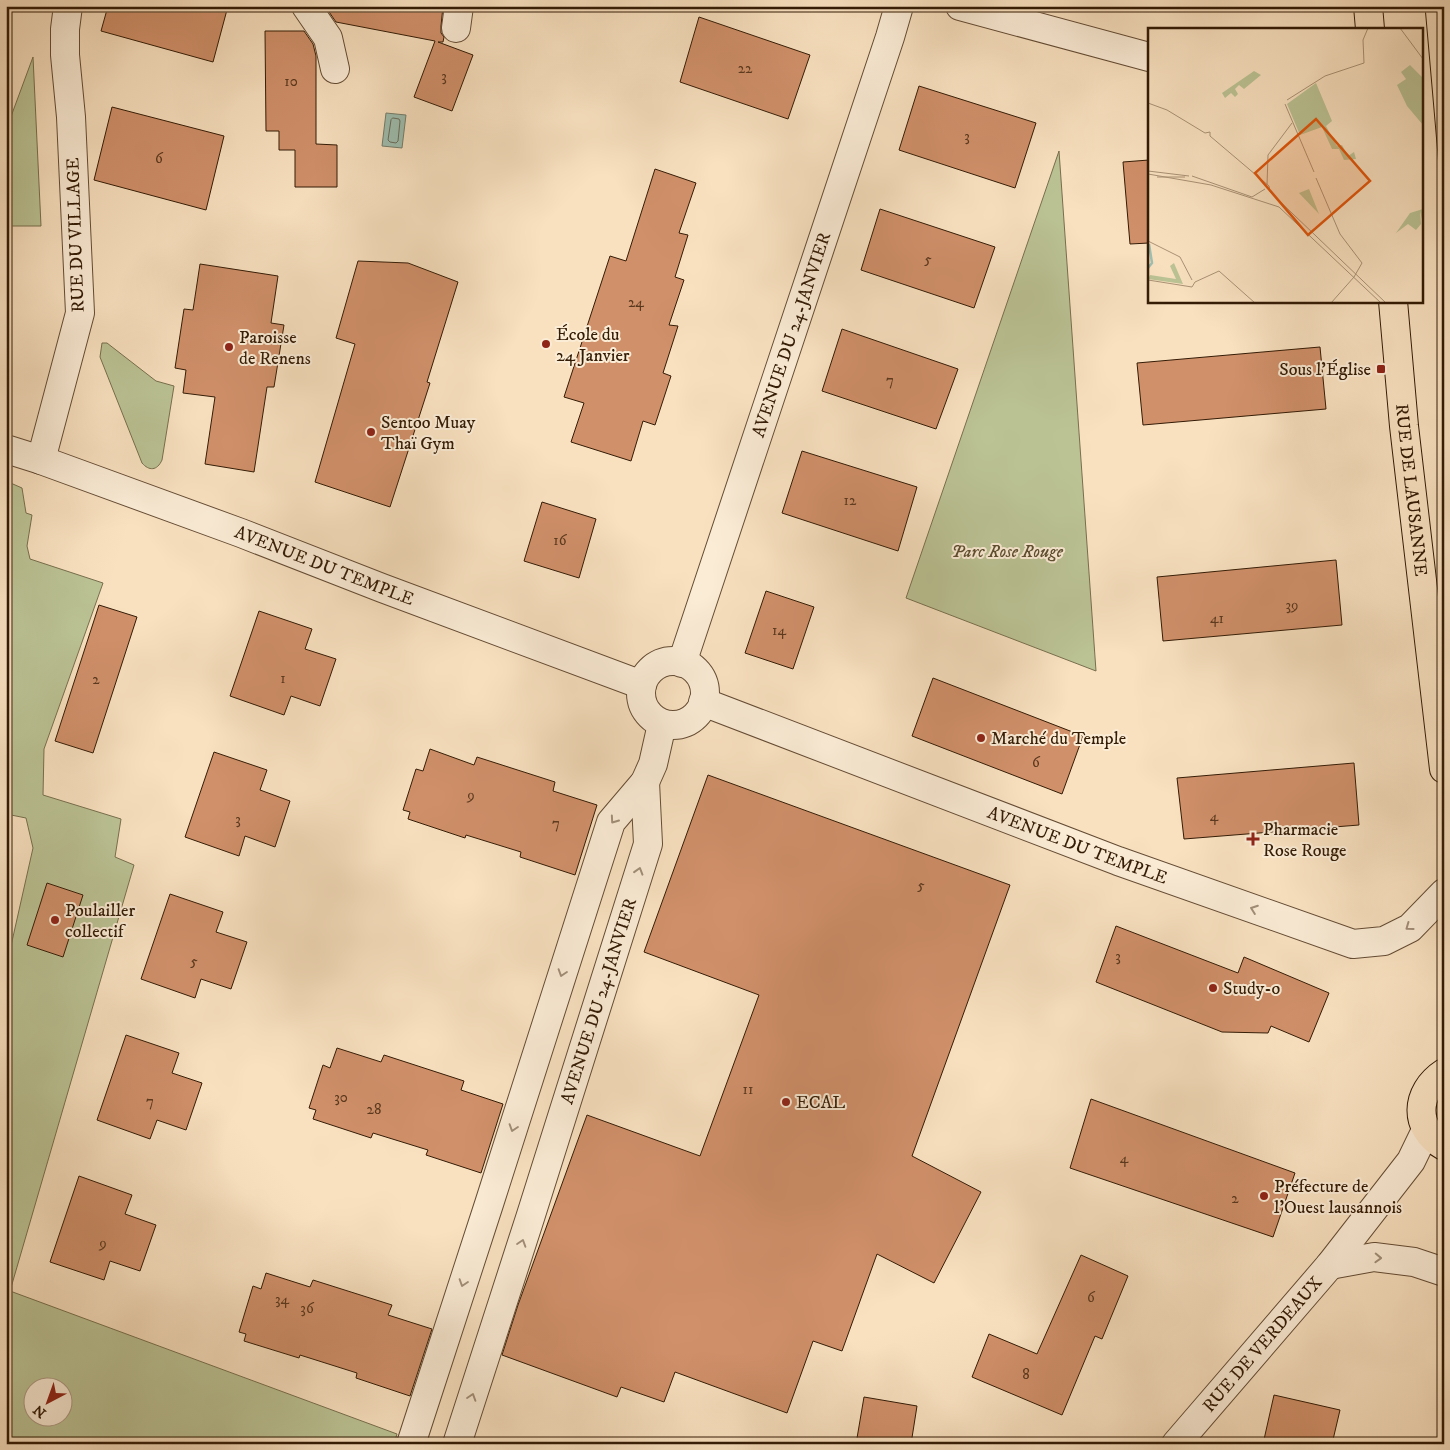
<svg xmlns="http://www.w3.org/2000/svg" width="1450" height="1450" font-family="'IM FELL DW Pica',serif">
<rect width="100%" height="100%" fill="#f9e1c0"/>
<filter id="stains"><feTurbulence type="fractalNoise" baseFrequency=".004" numOctaves="4"/><feColorMatrix values="0 0 0 0 .2 0 0 0 0 .09 0 0 0 0 .02 0 0 0 .5 -.17"/></filter>
<radialGradient id="worn" r=".72"><stop offset=".6" stop-color="#630" stop-opacity="0"/><stop offset="1" stop-color="#630" stop-opacity=".3"/></radialGradient>
<path fill="#bbc395" stroke="#776f4d" fill-rule="evenodd" d="M 33,57 L 41,226 L 6,226 L 6,130 Z
M 1059,151 L 1096,671 L 906,598 Z
M 102,343 L 107,343 L 156,381 L 174,386 L 162,460 C 157,471 149,471 142,463 L 100,357 Z
M 6,481 L 22,488 L 26,513 L 32,515 L 27,546 L 30,559 L 103,583 L 44,749 L 43,795 L 121,819 L 115,857 L 134,865 L 10,1291 L 397,1434 L 394,1444 L 6,1444 L 6,968 L 33,848 L 26,818 L 6,814 ZM 32,1388 L 62,1388 L 62,1418 L 32,1418 Z"/>
<path fill="#9ebeaf" stroke="#737d6b" d="M 386,113 L 406,115 L 402,148 L 382,146 Z"/>
<g fill="none" stroke-linecap="round" stroke-linejoin="round">
<path stroke="#686c5a" stroke-width="1" d="M 393,118 L 399,119 L 400,121 L 398,141 L 396,143 L 390,142 L 388,140 L 391,120 Z"/>
</g>
<path fill="#d0906a" stroke="#331b05" d="M 108,6 L 228,6 L 213,62 L 101,31 Z
M 325,6 L 443,6 L 441,26 L 441,33 L 444,37 L 443,42 L 438,42 L 473,55 L 452,111 L 414,97 L 435,41 L 336,22 Z
M 699,17 L 810,55 L 788,119 L 680,82 Z
M 265,31 L 304,31 L 313,44 L 316,56 L 316,144 L 337,145 L 337,187 L 295,187 L 295,150 L 279,150 L 279,131 L 266,131 Z
M 919,86 L 1036,123 L 1015,188 L 899,150 Z
M 112,107 L 224,136 L 206,210 L 94,180 Z
M 1149,160 L 1149,243 L 1130,244 L 1123,162 Z
M 655,169 L 696,183 L 679,233 L 688,235 L 675,277 L 684,280 L 669,325 L 678,326 L 663,373 L 671,376 L 655,425 L 643,421 L 631,461 L 571,442 L 584,403 L 564,397 L 610,256 L 626,261 Z
M 880,209 L 995,247 L 974,308 L 861,270 Z
M 358,261 L 408,263 L 458,282 L 427,382 L 430,383 L 390,507 L 315,482 L 355,344 L 336,338 Z
M 200,264 L 278,276 L 271,323 L 284,325 L 274,387 L 267,387 L 254,472 L 205,464 L 215,397 L 183,393 L 186,370 L 175,368 L 184,309 L 193,310 Z
M 842,329 L 958,369 L 936,429 L 822,391 Z
M 1320,347 L 1326,409 L 1143,425 L 1137,363 Z
M 802,451 L 917,487 L 898,551 L 782,513 Z
M 542,502 L 596,519 L 579,578 L 524,561 Z
M 1336,560 L 1342,625 L 1163,641 L 1157,577 Z
M 766,591 L 814,607 L 793,669 L 745,653 Z
M 99,605 L 137,617 L 93,753 L 55,741 Z
M 259,611 L 312,629 L 305,649 L 336,659 L 320,706 L 291,696 L 284,715 L 230,696 Z
M 933,678 L 1083,736 L 1062,794 L 912,736 Z
M 430,749 L 474,765 L 477,757 L 555,782 L 553,791 L 597,805 L 575,875 L 520,857 L 521,852 L 466,835 L 465,838 L 408,819 L 410,812 L 403,810 L 416,769 L 423,771 Z
M 214,752 L 267,770 L 260,790 L 290,801 L 275,847 L 245,836 L 239,856 L 185,837 Z
M 1354,763 L 1359,825 L 1184,839 L 1177,778 Z
M 708,775 L 1010,885 L 912,1156 L 981,1192 L 934,1283 L 877,1254 L 842,1351 L 813,1341 L 787,1413 L 675,1372 L 664,1402 L 621,1387 L 617,1397 L 502,1355 L 518,1305 L 587,1115 L 700,1156 L 759,995 L 644,952 Z
M 47,883 L 83,895 L 63,957 L 27,945 Z
M 170,894 L 223,912 L 216,932 L 247,942 L 231,989 L 201,979 L 195,998 L 141,979 Z
M 1116,926 L 1238,973 L 1244,957 L 1329,993 L 1309,1042 L 1271,1026 L 1268,1033 L 1222,1032 L 1096,982 Z
M 126,1035 L 179,1053 L 172,1073 L 202,1083 L 186,1130 L 157,1120 L 150,1139 L 97,1120 Z
M 337,1048 L 381,1062 L 384,1055 L 464,1081 L 461,1090 L 503,1104 L 481,1173 L 426,1155 L 428,1150 L 373,1133 L 371,1138 L 313,1119 L 316,1110 L 309,1108 L 323,1065 L 330,1068 Z
M 1091,1099 L 1295,1173 L 1273,1237 L 1070,1168 Z
M 79,1176 L 132,1195 L 125,1214 L 156,1225 L 140,1271 L 110,1261 L 104,1280 L 50,1262 Z
M 1081,1255 L 1128,1276 L 1102,1339 L 1095,1336 L 1062,1415 L 972,1377 L 989,1334 L 1037,1354 Z
M 266,1273 L 310,1287 L 313,1280 L 392,1305 L 388,1315 L 432,1329 L 410,1396 L 356,1378 L 357,1373 L 300,1355 L 299,1358 L 244,1341 L 246,1334 L 239,1332 L 253,1286 L 261,1289 Z
M 1274,1395 L 1340,1410 L 1332,1444 L 1263,1444 Z
M 864,1397 L 917,1406 L 911,1444 L 856,1444 Z"/>
<g fill="none" stroke-linecap="round" stroke-linejoin="round">
<g stroke="#644c34" stroke-width="30">
<g id="minor">
<path d="M 306,6 L 328,38 L 335,69"/>
<path d="M 960,6 L 1149,57"/>
<path d="M 456,28 L 459,6"/>
<path id="s1" d="M 6,449 L 41,460 L 241,533 L 382,588 L 642,685"/>
<path d="M 41,460 L 80,313 L 71,117 L 65,55 L 65,29 L 68,6"/>
<circle cx="673" cy="693" r="32"/>
<path id="s2" d="M 682,663 L 890,37 L 899,6"/>
<path id="s3" d="M 703,702 L 1118,861 L 1353,944 L 1384,941 L 1410,928 L 1444,893"/>
<path d="M 1330,1265 L 1374,1257 L 1414,1262 L 1444,1272"/>
<path d="M 411,1444 L 489,1204 L 611,822 L 645,782 L 653,764 L 662,724"/>
<path id="s4" d="M 457,1444 L 530,1218 L 648,844 L 645,782"/>
<path id="s5" d="M 1176,1444 L 1330,1265 L 1411,1161 L 1426,1130"/>
</g>
</g>
<g stroke="#331b05" stroke-width="30">
<g id="major">
<path d="M 1368,6 L 1370,29"/>
<path id="s6" d="M 1393,301 L 1404,426 L 1444,769"/>
<path d="M 1444,1073 C 1415,1092 1413,1128 1444,1146"/>
</g>
</g>
<use href="#minor" stroke="#fbecd6" stroke-width="28"/>
<use href="#major" stroke="#f9e1c0" stroke-width="28"/>
<path stroke="#331b05" stroke-width="1" d="M 1425,6 L 1444,224
M 1442,6 L 1444,24"/>
</g>
<defs><path id="oneway-chevron" d="M-2-3.5L2.5 0L-2 3.5" fill="none" stroke-width="1.6" stroke-linecap="round" stroke-linejoin="round" transform="scale(1.25)"/></defs>
<g stroke="#a18e78">
<use href="#oneway-chevron" transform="translate(614 820) rotate(125)"/>
<use href="#oneway-chevron" transform="translate(639 871) rotate(-73)"/>
<use href="#oneway-chevron" transform="translate(1254 909) rotate(-160)"/>
<use href="#oneway-chevron" transform="translate(1409 927) rotate(144)"/>
<use href="#oneway-chevron" transform="translate(562 973) rotate(108)"/>
<use href="#oneway-chevron" transform="translate(513 1128) rotate(108)"/>
<use href="#oneway-chevron" transform="translate(522 1243) rotate(-72)"/>
<use href="#oneway-chevron" transform="translate(1378 1258) rotate(2)"/>
<use href="#oneway-chevron" transform="translate(463 1283) rotate(108)"/>
<use href="#oneway-chevron" transform="translate(472 1397) rotate(-72)"/>
</g>
<g fill="#8f2418" stroke="#fbecd6" stroke-width="2">
<circle cx="546" cy="344" r="5"/>
<circle cx="229" cy="347" r="5"/>
<rect x="1376" y="364" width="10" height="10" rx="2.5"/>
<circle cx="371" cy="432" r="5"/>
<circle cx="981" cy="738" r="5"/>
<path d="M1250.5 831.5h5v5h5v5h-5v5h-5v-5h-5v-5h5z"/>
<circle cx="55" cy="920" r="5"/>
<circle cx="1213" cy="988" r="5"/>
<circle cx="786" cy="1102" r="5"/>
<circle cx="1264" cy="1196" r="5"/>
</g>
<g text-anchor="middle" stroke-width="4" stroke-linejoin="round" paint-order="stroke">
<g font-size="15" fill="#5a381e">
<text x="745" y="73">22</text>
<text x="444" y="81">3</text>
<text x="291" y="86">10</text>
<text x="967" y="141">3</text>
<text x="159" y="163">6</text>
<text x="928" y="264">5</text>
<text x="636" y="307">24</text>
<text x="890" y="385">7</text>
<text x="850" y="505">12</text>
<text x="560" y="545">16</text>
<text x="1292" y="610">39</text>
<text x="1217" y="623">41</text>
<text x="779" y="635">14</text>
<text x="283" y="683">1</text>
<text x="96" y="684">2</text>
<text x="1036" y="767">6</text>
<text x="471" y="800">9</text>
<text x="1214" y="821">4</text>
<text x="238" y="824">3</text>
<text x="556" y="828">7</text>
<text x="921" y="890">5</text>
<text x="1118" y="961">3</text>
<text x="194" y="966">5</text>
<text x="748" y="1094">11</text>
<text x="341" y="1102">30</text>
<text x="150" y="1106">7</text>
<text x="374" y="1114">28</text>
<text x="1124" y="1163">4</text>
<text x="1235" y="1203">2</text>
<text x="103" y="1248">9</text>
<text x="1091" y="1302">6</text>
<text x="282" y="1304">34</text>
<text x="307" y="1313">36</text>
<text x="1026" y="1379">8</text>
</g>
<g font-size="18" fill="#331b05" stroke="#fbecd6">
<text transform="translate(75 235) rotate(-92)" y="6">RUE DU VILLAGE</text>
<text dy="6" stroke="none"><textPath href="#s2" startOffset="346">AVENUE DU 24-JANVIER</textPath></text>
<text dy="6" stroke="none"><textPath href="#s6" startOffset="190">RUE DE LAUSANNE</textPath></text>
<text dy="6" stroke="none"><textPath href="#s1" startOffset="339">AVENUE DU TEMPLE</textPath></text>
<text dy="6" stroke="none"><textPath href="#s3" startOffset="401">AVENUE DU TEMPLE</textPath></text>
<text dy="6" stroke="none"><textPath href="#s4" startOffset="465">AVENUE DU 24-JANVIER</textPath></text>
<text dy="6" stroke="none"><textPath href="#s5" startOffset="132">RUE DE VERDEAUX</textPath></text>
</g>
<g font-size="18" fill="#331b05" stroke="#fbecd6" text-anchor="start">
<text x="556" y="340">École du<tspan x="556" dy="21">24 Janvier</tspan></text>
<text x="239" y="343">Paroisse<tspan x="239" dy="21">de Renens</tspan></text>
<text x="1371" y="375" text-anchor="end">Sous l'Église</text>
<text x="381" y="428">Sentoo Muay<tspan x="381" dy="21">Thaï Gym</tspan></text>
<text x="991" y="744">Marché du Temple</text>
<text x="1263" y="835">Pharmacie<tspan x="1263" dy="21">Rose Rouge</tspan></text>
<text x="65" y="916">Poulailler<tspan x="65" dy="21">collectif</tspan></text>
<text x="1223" y="994">Study-o</text>
<text x="796" y="1108">ECAL</text>
<text x="1274" y="1192">Préfecture de<tspan x="1274" dy="21">l'Ouest lausannois</tspan></text>
</g>
<g font-size="18" font-style="italic" fill="#5c4d30" stroke="#fbecd6">
<text x="1007" y="557">Parc Rose Rouge</text>
</g>
</g>
<g transform="translate(1148 28)">
<rect width="275" height="275" fill="#f9e1c0"/>
<path d="M 262,37 L 275,50 L 275,97 L 259,78 L 249,57 L 258,51 L 253,44 ZM 106,43 L 113,47 L 96,61 L 91,57 L 87,61 L 90,66 L 87,69 L 83,65 L 77,70 L 74,65 ZM 168,55 L 184,93 L 178,98 L 189,118 L 194,117 L 200,128 L 206,124 L 208,131 L 196,132 L 191,121 L 184,121 L 174,99 L 152,107 L 139,76 ZM 161,161 L 171,186 L 151,165 ZM 275,181 L 275,195 L 272,183 L 273,196 L 268,202 L 260,196 L 248,205 L 262,185 ZM 26,235 L 35,256 L 0,251 L 2,247 L 28,251 L 22,238 Z" fill="#bbc395"/>
<path fill="none" stroke="#9ebeaf" stroke-width="2.5" d="M 0,240 L 4,235 L 1,216"/>
<path fill="none" stroke="#aa9275" stroke-width="1" d="M 252,0 L 275,31M 139,72 L 177,48 L 216,35 L 215,12 L 220,0M 0,75 L 19,82 L 57,105M 137,76 L 166,144M 57,105 L 62,104 L 62,108 L 121,158 L 122,164 L 238,275M 0,143 L 41,148M 0,146 L 63,157 L 131,179 L 233,275M 44,148 L 104,169 L 117,161M 9,149 L 37,149M 168,150 L 192,206 L 214,235 L 206,249 L 183,275M 119,157 L 120,127 L 144,95M 0,213 L 32,229 L 44,252M 0,252 L 44,259 L 47,254M 47,254 L 71,243 L 107,275"/>
<path fill="#df560c" fill-opacity="0.15" stroke="#df560c" stroke-width="2.5" d="M 168,91 L 222,153 L 160,207 L 107,145 Z"/>
<rect width="275" height="275" fill="none" stroke="#331b05" stroke-width="2.5"/>
</g>
<rect width="1450" height="1450" fill="none" stroke="#f9e1c0" stroke-width="25"/>
<rect x="8" y="8" width="1435" height="1435" fill="none" stroke="#331b05" stroke-width="2.5"/>
<rect x="12" y="12" width="1425" height="1425" fill="none" stroke="#331b05"/>
<g transform="translate(48 1402) rotate(221)"><circle r="24" fill="#fbecd6" stroke="#ab9882"/>
<path d="M0-4L9 19L0 12L-9 19Z" fill="#8f2418"/>
<text y="-8" font-size="14" font-weight="bold" text-anchor="middle" fill="#331b05">N</text>
</g>
<rect width="100%" height="100%" filter="url(#stains)"/>
<rect width="100%" height="100%" fill="url(#worn)"/>
</svg>
